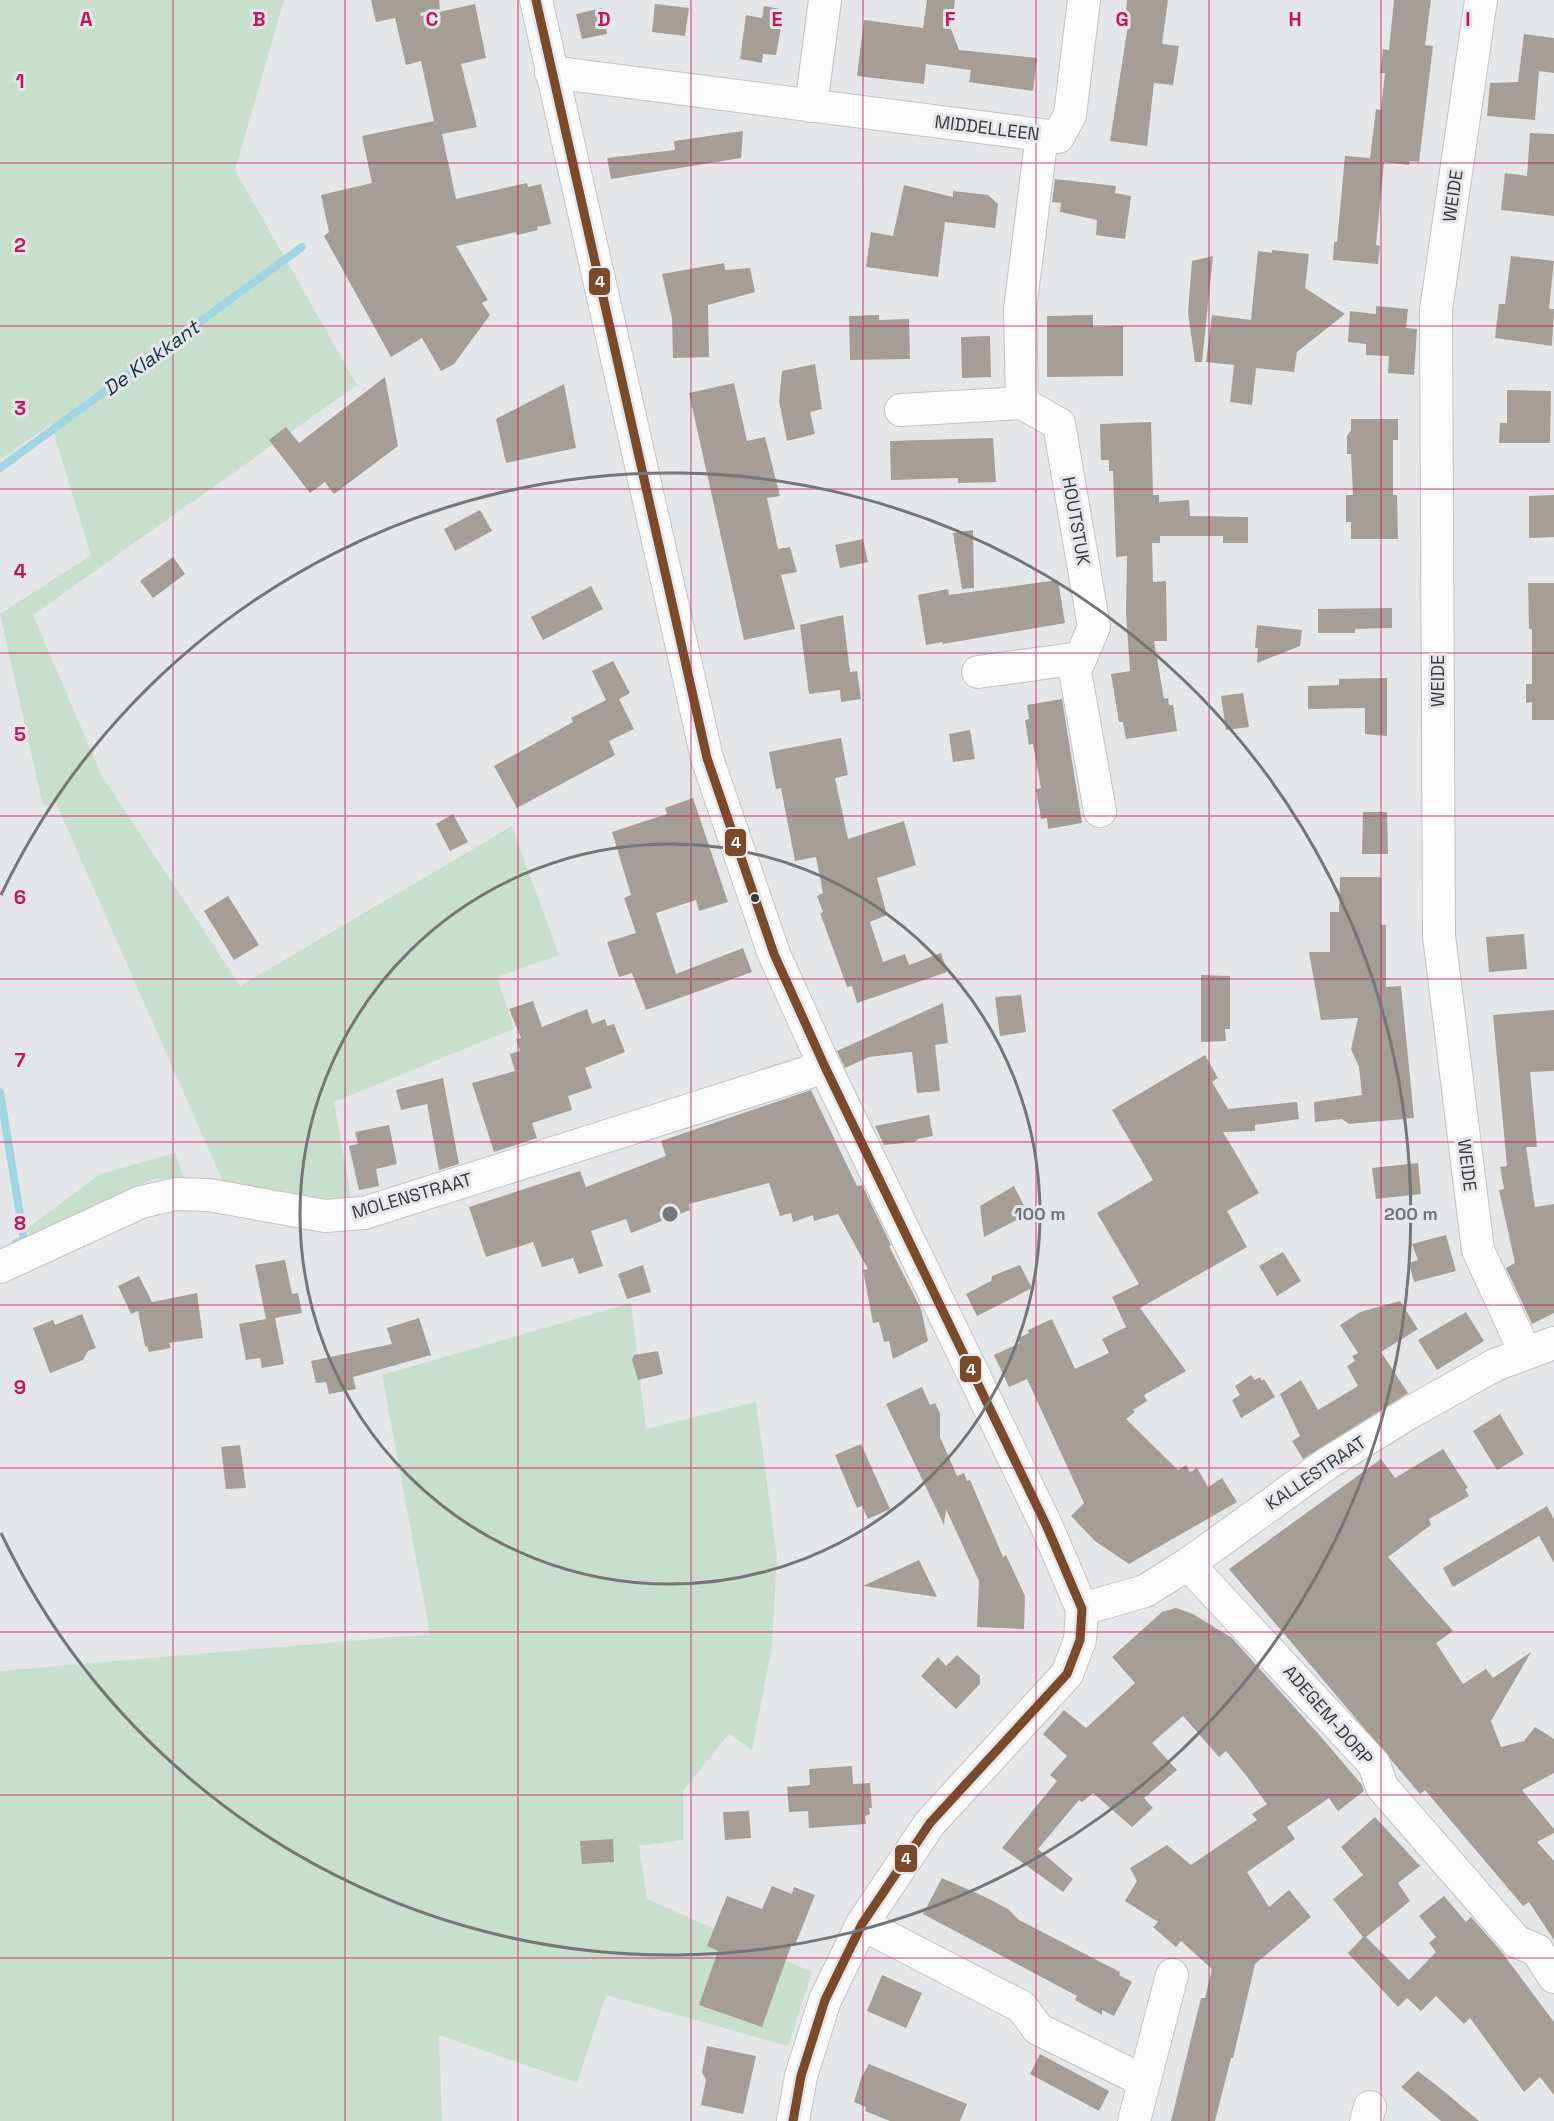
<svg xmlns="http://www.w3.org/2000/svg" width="1554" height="2121" font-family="'Space Grotesk',sans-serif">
<rect width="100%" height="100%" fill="#e5e6e8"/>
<path fill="#c8dfce" d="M 0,0 L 284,0 L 235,170 L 357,385 L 33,615 L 101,774 L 240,986 L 512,826 L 559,955 L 497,977 L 514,1029 L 334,1102 L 352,1202 L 334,1202 L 223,1182 L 56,803 L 43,806 L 0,614 L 91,555 L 51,424 L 0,460 Z
M 175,1153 L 184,1178 L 155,1179 L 128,1189 L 34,1241 L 26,1229 L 100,1174 Z
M 631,1303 L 646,1429 L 756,1402 L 777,1557 L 772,1646 L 752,1750 L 729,1734 L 683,1791 L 683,1840 L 639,1846 L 647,1899 L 812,1972 L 788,2046 L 606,1995 L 577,2083 L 439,2035 L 442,2121 L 0,2121 L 0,1671 L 430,1634 L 382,1375 Z"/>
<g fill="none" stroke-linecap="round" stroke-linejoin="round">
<path stroke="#a2d5e3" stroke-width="8" d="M 0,468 L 302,247
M 0,1092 L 24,1240 L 16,1243"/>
</g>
<path fill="#a59e97" d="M 371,0 L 439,0 L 440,9 L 420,13 L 421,16 L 475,4 L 486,58 L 461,64 L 477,127 L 442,134 L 456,199 L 527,183 L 528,187 L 541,184 L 551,224 L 537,227 L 538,230 L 517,235 L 516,232 L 456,246 L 488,300 L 482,303 L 490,315 L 454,364 L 441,371 L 422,338 L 391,357 L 324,236 L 329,232 L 321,195 L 372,183 L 362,136 L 434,121 L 421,61 L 406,65 L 395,18 L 376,22 Z
M 927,0 L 955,0 L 951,29 L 959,50 L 1037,58 L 1033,91 L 969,82 L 971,70 L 926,64 L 924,84 L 857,76 L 864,20 L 923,28 Z
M 1127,0 L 1168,0 L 1162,44 L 1179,46 L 1173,85 L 1154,83 L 1147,146 L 1110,141 L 1128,25 L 1125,25 Z
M 1394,0 L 1431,0 L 1425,45 L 1433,46 L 1419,162 L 1410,161 L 1409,165 L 1384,162 L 1376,245 L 1380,246 L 1378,264 L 1333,260 L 1334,242 L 1337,242 L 1345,156 L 1370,158 L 1376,109 L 1381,110 L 1385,73 L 1380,73 L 1383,49 L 1389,50 Z
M 655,4 L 689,8 L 685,36 L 652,32 Z
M 764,6 L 780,9 L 782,22 L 776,55 L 763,54 L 762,63 L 740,59 L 746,15 L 762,18 Z
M 602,8 L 607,34 L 582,39 L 576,14 Z
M 1524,34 L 1554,38 L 1554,73 L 1539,71 L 1535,120 L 1487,116 L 1490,83 L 1518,82 Z
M 743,131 L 741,158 L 611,179 L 607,158 L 675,150 L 674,141 Z
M 1530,133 L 1554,134 L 1554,216 L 1501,210 L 1505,173 L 1527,176 Z
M 1055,179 L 1116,186 L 1115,193 L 1131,196 L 1125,239 L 1096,235 L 1097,220 L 1060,212 L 1061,203 L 1052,202 Z
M 904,185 L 953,197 L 953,191 L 988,195 L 998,204 L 995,228 L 945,222 L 938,277 L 866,267 L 871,232 L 893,236 Z
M 1272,250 L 1309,254 L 1305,288 L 1345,314 L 1297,352 L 1294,372 L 1256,368 L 1252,405 L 1230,402 L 1234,365 L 1206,362 L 1212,315 L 1251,320 L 1258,251 L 1272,253 Z
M 1213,256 L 1202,362 L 1195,362 L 1188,313 L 1192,261 Z
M 1511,256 L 1554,261 L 1549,309 L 1554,309 L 1552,346 L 1495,338 L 1499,304 L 1505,304 Z
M 724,263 L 725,270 L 750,268 L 755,292 L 708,305 L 709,357 L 673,358 L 672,318 L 662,274 Z
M 1376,306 L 1408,309 L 1406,328 L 1417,329 L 1414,375 L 1388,373 L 1389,356 L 1366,355 L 1366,344 L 1348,342 L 1350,311 L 1376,314 Z
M 879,315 L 879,320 L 909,319 L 910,359 L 850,360 L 849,316 Z
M 1093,315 L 1093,327 L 1123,326 L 1123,376 L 1047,377 L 1047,316 Z
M 990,336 L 991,377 L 962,378 L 961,337 Z
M 815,364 L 822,409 L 810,412 L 815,434 L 787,441 L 779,401 L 782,371 Z
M 385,377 L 398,446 L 334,494 L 325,482 L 310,493 L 269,440 L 286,427 L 299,443 Z
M 734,383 L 747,441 L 765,437 L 780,496 L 767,498 L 778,549 L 790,547 L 797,572 L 781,575 L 795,629 L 744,640 L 689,393 Z
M 564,384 L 576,448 L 506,463 L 496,419 Z
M 1507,390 L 1551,391 L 1550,443 L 1499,443 L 1500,423 L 1507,423 Z
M 1351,419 L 1398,419 L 1398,440 L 1393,440 L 1393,495 L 1397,495 L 1398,539 L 1351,539 L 1351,522 L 1346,522 L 1346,495 L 1353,495 L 1351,454 L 1347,454 L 1347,436 L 1351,430 Z
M 1151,422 L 1153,495 L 1159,495 L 1159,502 L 1189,500 L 1190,516 L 1248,517 L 1248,543 L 1223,543 L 1223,536 L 1160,536 L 1160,543 L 1152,543 L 1153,582 L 1166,581 L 1167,641 L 1154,641 L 1164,699 L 1168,698 L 1169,705 L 1173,705 L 1177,731 L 1126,739 L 1123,722 L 1119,722 L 1111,674 L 1130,671 L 1126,612 L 1127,556 L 1116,557 L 1113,471 L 1109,471 L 1109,460 L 1101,460 L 1100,424 Z
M 993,438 L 996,482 L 958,483 L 958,478 L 891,480 L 890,441 Z
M 1554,495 L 1554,537 L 1529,538 L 1529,496 Z
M 480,510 L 492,531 L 455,551 L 444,529 Z
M 973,530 L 974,588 L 962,589 L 953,533 Z
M 863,539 L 868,562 L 840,568 L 835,545 Z
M 173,557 L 185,574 L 153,598 L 140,581 Z
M 1058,580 L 1065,623 L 943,644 L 942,642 L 926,645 L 918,595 L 948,589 L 949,595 Z
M 1528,583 L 1554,583 L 1554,720 L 1532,720 L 1532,702 L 1526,703 L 1526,684 L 1532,684 L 1532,629 L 1529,629 Z
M 591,586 L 603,609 L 543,640 L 531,617 Z
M 1392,608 L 1392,628 L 1355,629 L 1355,633 L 1318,633 L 1318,609 Z
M 843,615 L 850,672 L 857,671 L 861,699 L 841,702 L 840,690 L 809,694 L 800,625 Z
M 1257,625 L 1302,630 L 1300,646 L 1257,663 L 1258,648 L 1255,648 Z
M 613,661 L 630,693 L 619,699 L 634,729 L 609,741 L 615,755 L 517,808 L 494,766 L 573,722 L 571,718 L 606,700 L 592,671 Z
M 1387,678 L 1387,736 L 1365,734 L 1365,708 L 1308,709 L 1308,686 L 1339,685 L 1339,679 Z
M 1243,693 L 1249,727 L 1226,730 L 1221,696 Z
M 1062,699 L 1082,823 L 1048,829 L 1047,818 L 1041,819 L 1036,789 L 1041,788 L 1033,744 L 1029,745 L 1025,720 L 1029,719 L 1027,705 Z
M 970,730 L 975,759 L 953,762 L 949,734 Z
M 841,738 L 848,775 L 835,778 L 848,839 L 904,821 L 916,865 L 877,878 L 887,915 L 870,922 L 883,962 L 905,954 L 909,965 L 941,953 L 947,972 L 857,1003 L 852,986 L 847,987 L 820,913 L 823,912 L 817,896 L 823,893 L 816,857 L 795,861 L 781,788 L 776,789 L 769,752 Z
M 693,798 L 728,902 L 699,911 L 696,900 L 656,913 L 676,974 L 743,948 L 752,972 L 646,1010 L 632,973 L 619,977 L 607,942 L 636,933 L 624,898 L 631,895 L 612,832 L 667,814 L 665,808 Z
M 1363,812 L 1387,812 L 1388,854 L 1362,854 Z
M 453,814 L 468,842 L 450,851 L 436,824 Z
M 1340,877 L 1381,877 L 1381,925 L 1386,925 L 1386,987 L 1401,986 L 1414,1118 L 1349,1124 L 1342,1119 L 1315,1122 L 1314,1102 L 1362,1095 L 1359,1067 L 1351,1049 L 1358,1018 L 1321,1020 L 1309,952 L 1330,952 L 1330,912 L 1339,912 Z
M 228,896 L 259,945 L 234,960 L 204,911 Z
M 1524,934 L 1527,969 L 1489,972 L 1486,937 Z
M 1201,975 L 1230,976 L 1230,1029 L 1225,1029 L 1226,1041 L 1201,1042 Z
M 1021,995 L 1026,1032 L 1000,1036 L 995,997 Z
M 533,1001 L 542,1027 L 587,1009 L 592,1024 L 605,1019 L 607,1026 L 614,1024 L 625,1052 L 585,1068 L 592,1088 L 568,1096 L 572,1110 L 532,1123 L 537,1138 L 494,1152 L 472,1083 L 515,1071 L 510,1054 L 520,1051 L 516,1039 L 521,1038 L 509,1009 Z
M 943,1003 L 948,1043 L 935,1045 L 940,1091 L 917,1093 L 912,1052 L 869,1057 L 845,1068 L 837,1051 Z
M 1554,1010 L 1554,1071 L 1530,1072 L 1537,1147 L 1526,1147 L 1535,1207 L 1554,1204 L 1554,1313 L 1532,1324 L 1506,1268 L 1515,1263 L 1499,1190 L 1504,1189 L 1500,1167 L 1507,1166 L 1493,1015 Z
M 1205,1055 L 1218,1078 L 1212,1082 L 1228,1109 L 1297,1102 L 1299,1119 L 1255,1125 L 1255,1131 L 1223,1132 L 1259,1193 L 1227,1211 L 1247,1247 L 1140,1308 L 1186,1371 L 1144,1395 L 1147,1401 L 1133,1410 L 1135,1412 L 1126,1419 L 1178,1470 L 1186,1465 L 1190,1472 L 1197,1468 L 1208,1487 L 1222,1478 L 1237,1502 L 1129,1564 L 1095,1541 L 1071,1516 L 1084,1503 L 1027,1379 L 1009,1387 L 994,1355 L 1020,1343 L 1018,1338 L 1029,1333 L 1028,1330 L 1052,1319 L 1075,1369 L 1109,1353 L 1102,1339 L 1126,1327 L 1112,1297 L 1139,1284 L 1097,1213 L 1153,1180 L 1112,1110 Z
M 443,1078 L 459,1164 L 439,1170 L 427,1104 L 401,1110 L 396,1090 Z
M 811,1090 L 857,1186 L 862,1185 L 891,1245 L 889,1246 L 921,1309 L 928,1341 L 893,1359 L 889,1341 L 884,1342 L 879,1322 L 873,1323 L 863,1270 L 868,1269 L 838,1214 L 814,1221 L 813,1215 L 793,1222 L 791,1213 L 780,1216 L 769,1183 L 689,1204 L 690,1210 L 631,1233 L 626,1219 L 591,1231 L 603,1266 L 579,1274 L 573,1258 L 542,1267 L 533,1242 L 486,1257 L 469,1207 L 580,1171 L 586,1187 L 666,1156 L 661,1141 Z
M 929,1115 L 933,1136 L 918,1139 L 915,1142 L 884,1145 L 875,1126 Z
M 389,1125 L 397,1164 L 376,1169 L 379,1186 L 359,1190 L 349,1146 L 358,1144 L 355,1132 Z
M 1418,1163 L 1421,1194 L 1376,1199 L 1372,1168 Z
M 1014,1186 L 1028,1214 L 984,1237 L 980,1206 Z
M 1446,1235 L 1456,1271 L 1414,1282 L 1409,1263 L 1418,1260 L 1412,1244 Z
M 1283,1252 L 1301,1281 L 1277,1296 L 1259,1266 Z
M 285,1260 L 292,1294 L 298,1293 L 302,1313 L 275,1318 L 284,1364 L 262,1368 L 260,1358 L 246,1360 L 239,1324 L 266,1319 L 255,1265 Z
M 643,1265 L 651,1292 L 627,1299 L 618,1274 Z
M 1020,1265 L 1032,1288 L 977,1316 L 966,1294 L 991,1281 L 992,1276 Z
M 139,1276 L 152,1302 L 197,1293 L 203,1338 L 169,1343 L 171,1348 L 149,1352 L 147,1346 L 145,1346 L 138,1311 L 131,1314 L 118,1286 Z
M 1400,1301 L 1418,1329 L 1381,1352 L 1408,1393 L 1303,1459 L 1292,1441 L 1300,1436 L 1280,1394 L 1301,1380 L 1318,1410 L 1358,1386 L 1347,1366 L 1355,1361 L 1352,1356 L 1358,1353 L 1340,1325 L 1360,1312 Z
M 1466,1312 L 1484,1341 L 1437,1370 L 1418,1340 Z
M 82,1314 L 96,1348 L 88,1351 L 83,1360 L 50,1373 L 33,1328 L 53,1320 L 55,1325 Z
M 419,1318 L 431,1355 L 353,1377 L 356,1389 L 329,1394 L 326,1382 L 316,1383 L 311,1361 L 392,1344 L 387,1328 Z
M 658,1351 L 663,1374 L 638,1380 L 632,1360 L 634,1355 Z
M 1251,1375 L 1255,1380 L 1260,1377 L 1262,1381 L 1264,1379 L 1275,1397 L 1241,1418 L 1232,1400 L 1240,1395 L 1235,1386 Z
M 922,1387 L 930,1405 L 935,1403 L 940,1413 L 940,1437 L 957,1476 L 964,1473 L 967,1481 L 970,1480 L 1003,1557 L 1006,1555 L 1025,1596 L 1024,1629 L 977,1627 L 979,1581 L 946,1509 L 944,1525 L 886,1404 Z
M 1500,1414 L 1524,1454 L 1497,1470 L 1473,1431 Z
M 861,1444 L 890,1509 L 868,1519 L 862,1506 L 857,1508 L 835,1455 Z
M 240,1445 L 246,1488 L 226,1489 L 221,1447 Z
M 1443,1449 L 1468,1488 L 1465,1489 L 1469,1496 L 1429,1519 L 1431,1525 L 1388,1557 L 1453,1631 L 1436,1643 L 1463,1684 L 1486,1669 L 1493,1678 L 1531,1652 L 1491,1721 L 1501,1747 L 1524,1741 L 1535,1727 L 1554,1739 L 1554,1773 L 1522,1790 L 1554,1829 L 1554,1833 L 1537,1842 L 1554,1861 L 1554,1940 L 1529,1902 L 1523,1906 L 1425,1790 L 1420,1794 L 1229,1569 L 1381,1459 L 1395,1478 Z
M 1547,1506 L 1554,1519 L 1554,1563 L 1539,1536 L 1453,1587 L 1443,1568 Z
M 919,1560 L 937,1597 L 863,1586 Z
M 1176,1608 L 1193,1614 L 1232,1638 L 1322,1738 L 1362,1785 L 1364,1791 L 1338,1811 L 1329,1798 L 1287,1827 L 1295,1839 L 1247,1872 L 1269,1907 L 1289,1890 L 1311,1917 L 1255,1964 L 1233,2058 L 1231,2058 L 1215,2121 L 1171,2121 L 1201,1998 L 1205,1998 L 1212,1969 L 1181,1941 L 1176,1947 L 1153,1927 L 1158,1922 L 1125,1901 L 1137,1881 L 1130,1868 L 1167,1845 L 1191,1865 L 1257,1820 L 1252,1814 L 1267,1804 L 1245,1774 L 1226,1751 L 1219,1757 L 1183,1716 L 1152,1743 L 1177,1770 L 1144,1798 L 1153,1808 L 1132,1827 L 1093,1793 L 1082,1802 L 1079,1800 L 1038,1849 L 1073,1879 L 1063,1892 L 1002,1848 L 1057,1781 L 1050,1775 L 1067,1756 L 1043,1734 L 1064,1710 L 1086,1728 L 1135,1683 L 1112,1657 L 1162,1612 Z
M 957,1655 L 980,1676 L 980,1684 L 956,1709 L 921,1676 L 938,1657 L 946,1666 Z
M 852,1766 L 853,1784 L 870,1783 L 872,1808 L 869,1808 L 870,1814 L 865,1816 L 866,1824 L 809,1828 L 808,1811 L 789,1812 L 787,1787 L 810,1785 L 809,1769 Z
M 749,1811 L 751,1838 L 725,1840 L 723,1812 Z
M 1375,1817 L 1420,1866 L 1398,1883 L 1410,1901 L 1366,1937 L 1409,1980 L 1436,1952 L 1429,1943 L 1436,1937 L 1419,1916 L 1444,1896 L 1466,1922 L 1471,1917 L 1501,1951 L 1554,2022 L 1554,2095 L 1540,2077 L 1524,2092 L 1470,2018 L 1464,2024 L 1436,1996 L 1421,2011 L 1407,1998 L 1398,2007 L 1348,1953 L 1363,1937 L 1333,1899 L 1363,1875 L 1341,1847 Z
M 613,1839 L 614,1862 L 582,1864 L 580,1841 Z
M 942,1878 L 985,1897 L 1008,1909 L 1019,1920 L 1120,1972 L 1119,1975 L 1132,1982 L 1114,2016 L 1102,2010 L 1102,2015 L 1075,2000 L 1077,1996 L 923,1914 Z
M 772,1886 L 792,1894 L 794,1887 L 815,1895 L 795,1945 L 792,1943 L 762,2027 L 699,2005 L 718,1951 L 707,1946 L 727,1896 L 762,1909 Z
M 882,1975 L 922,1993 L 906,2028 L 867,2011 Z
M 707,2046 L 756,2056 L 743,2114 L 701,2105 L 706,2080 L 702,2072 Z
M 1040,2054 L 1109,2091 L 1099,2111 L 1030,2074 Z
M 869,2064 L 967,2104 L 960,2121 L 890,2121 L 865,2111 L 866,2107 L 854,2102 L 861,2078 Z
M 1418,2071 L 1446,2093 L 1479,2121 L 1441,2121 L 1401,2087 Z"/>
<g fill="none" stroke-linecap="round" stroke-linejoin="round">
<g stroke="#c2c2c4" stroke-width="34">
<path id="minor" d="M 536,0 L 707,758 L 774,954 L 825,1067 L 1047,1527 L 1082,1609 L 1080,1640 L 1067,1674 L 930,1823 L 862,1924 L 825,2000 L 801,2076 L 793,2121
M 1481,0 L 1436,310 L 1439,936 L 1478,1250 L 1525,1352
M 551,72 L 1058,137 L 1070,115 L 1084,0
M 811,106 L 825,0
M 1042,135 L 1020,309 L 1022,403 L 1059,424 L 1094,627 L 1075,671 L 1100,811
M 901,410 L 1022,403
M 978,672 L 1080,658
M 0,1267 L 141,1202 L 176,1194 L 209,1195 L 325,1216 L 364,1213 L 825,1067
M 1188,1564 L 1374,1764 L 1382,1787 L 1517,1942 L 1537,1950 L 1554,1977
M 1082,1609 L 1145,1591 L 1188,1564 L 1328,1463 L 1409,1413 L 1495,1365 L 1554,1343
M 862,1924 L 1022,2007 L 1038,2029 L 1144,2081
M 1134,2121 L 1172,1975
M 1366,2121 L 1370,2107"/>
</g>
<use href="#minor" stroke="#fbfbfc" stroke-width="32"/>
<g stroke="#e4e6e9" stroke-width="14">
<path id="bus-1" d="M 536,0 L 707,758 L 774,954 L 825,1067 L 1047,1527 L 1082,1609 L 1080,1640 L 1067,1674 L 930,1823 L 862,1924 L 825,2000 L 801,2076 L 793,2121"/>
</g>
<use href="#bus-1" stroke="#7a4b2a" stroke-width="9"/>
</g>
<path fill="none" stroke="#c2185b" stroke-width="1.5" stroke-opacity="0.55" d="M 173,0 L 173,2121M 345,0 L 345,2121M 518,0 L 518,2121M 691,0 L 691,2121M 863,0 L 863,2121M 1036,0 L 1036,2121M 1209,0 L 1209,2121M 1381,0 L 1381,2121M 0,163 L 1554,163M 0,326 L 1554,326M 0,489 L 1554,489M 0,653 L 1554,653M 0,816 L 1554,816M 0,979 L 1554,979M 0,1142 L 1554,1142M 0,1305 L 1554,1305M 0,1468 L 1554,1468M 0,1632 L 1554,1632M 0,1795 L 1554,1795M 0,1958 L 1554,1958"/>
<g fill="none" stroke="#757677" stroke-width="3">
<circle cx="670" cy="1214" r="370"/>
<path d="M1 895A741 741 0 1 1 1 1533"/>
</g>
<circle fill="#39393a" stroke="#e4e6e9" stroke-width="2" cx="755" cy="898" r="5"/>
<g text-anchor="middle" stroke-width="6" stroke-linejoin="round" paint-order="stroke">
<g font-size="18" fill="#39393a" stroke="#e4e6e9">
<text transform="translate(987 128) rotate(7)" y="6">MIDDELLEEN</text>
<text transform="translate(1453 196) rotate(-82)" y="6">WEIDE</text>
<text transform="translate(1076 521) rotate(80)" y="6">HOUTSTUK</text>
<text transform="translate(1438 681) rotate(-90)" y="6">WEIDE</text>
<text transform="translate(1467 1165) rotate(83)" y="6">WEIDE</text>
<text transform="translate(412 1196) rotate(-16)" y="6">MOLENSTRAAT</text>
<text transform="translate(1316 1473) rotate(-34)" y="6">KALLESTRAAT</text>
<text transform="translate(1328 1715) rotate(49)" y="6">ADEGEM-DORP</text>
</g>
<g font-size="20" font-style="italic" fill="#13373f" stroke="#e4e6e9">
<text transform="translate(151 358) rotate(-36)" y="7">De Klakkant</text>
</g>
</g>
<g font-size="20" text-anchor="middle" font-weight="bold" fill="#c2185b" stroke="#e4e6e9" stroke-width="6" stroke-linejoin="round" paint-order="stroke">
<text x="86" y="26">A</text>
<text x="259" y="26">B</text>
<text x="432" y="26">C</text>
<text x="604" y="26">D</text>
<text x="777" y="26">E</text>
<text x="950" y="26">F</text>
<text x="1122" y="26">G</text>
<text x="1295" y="26">H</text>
<text x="1468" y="26">I</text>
<text x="20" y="88">1</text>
<text x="20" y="252">2</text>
<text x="20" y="415">3</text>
<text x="20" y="578">4</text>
<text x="20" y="741">5</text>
<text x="20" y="904">6</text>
<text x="20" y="1067">7</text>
<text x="20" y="1230">8</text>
<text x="20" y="1394">9</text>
</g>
<circle cx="670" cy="1214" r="9" fill="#757677" stroke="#e4e6e9" stroke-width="3"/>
<g font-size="18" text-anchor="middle" font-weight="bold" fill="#757677" stroke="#e4e6e9" stroke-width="6" stroke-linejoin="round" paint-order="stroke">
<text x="1040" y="1220">100 m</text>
<text x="1411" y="1220">200 m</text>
</g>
<g stroke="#e4e6e9" stroke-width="2">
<rect x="588" y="267" width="23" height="29" rx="6" fill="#7a4b2a"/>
<rect x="724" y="828" width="23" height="29" rx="6" fill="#7a4b2a"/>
<rect x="959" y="1355" width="23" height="28" rx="6" fill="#7a4b2a"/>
<rect x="894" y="1844" width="24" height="29" rx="6" fill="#7a4b2a"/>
</g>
<g font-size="16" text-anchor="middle" font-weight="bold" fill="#fff">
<text x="600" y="287">4</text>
<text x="736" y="848">4</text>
<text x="971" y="1375">4</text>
<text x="906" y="1864">4</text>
</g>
</svg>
